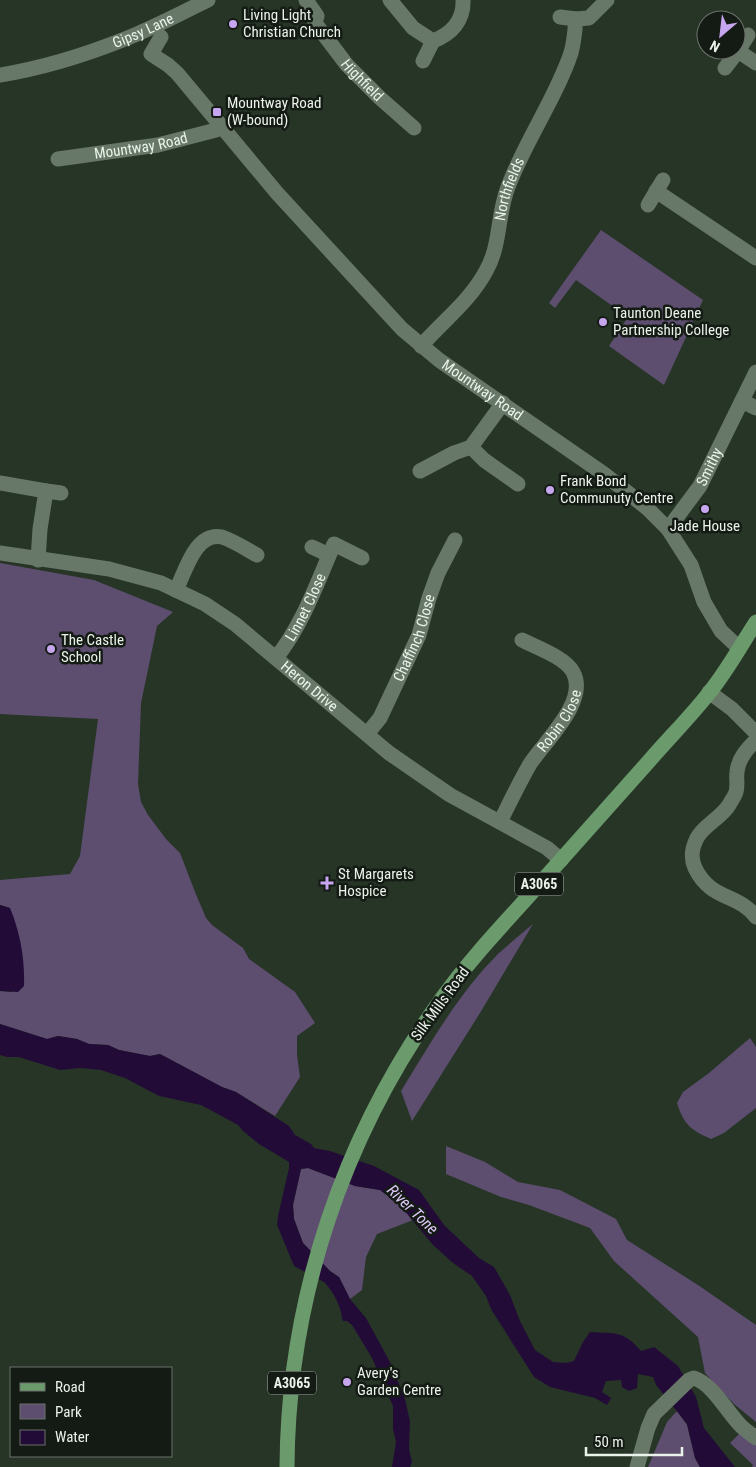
<svg xmlns="http://www.w3.org/2000/svg" width="756" height="1467" font-family="'Roboto Condensed',sans-serif">
<rect width="100%" height="100%" fill="#273527"/>
<path fill="#5d4e6f" d="M 601,230 L 703,300 L 664,385 L 609,346 L 628,317 L 576,280 L 555,308 L 549,303 Z
M 0,563 L 94,580 L 173,612 L 157,626 L 141,703 L 138,784 L 141,802 L 148,815 L 166,839 L 180,853 L 195,892 L 206,918 L 212,925 L 243,948 L 249,959 L 295,992 L 315,1023 L 297,1036 L 297,1055 L 300,1077 L 275,1116 L 236,1092 L 222,1087 L 160,1054 L 150,1056 L 119,1050 L 108,1045 L 89,1044 L 77,1039 L 58,1036 L 47,1039 L 0,1024 L 0,991 L 12,992 L 10,908 L 0,905 L 0,880 L 70,874 L 80,856 L 98,719 L 0,714 Z
M 533,924 L 480,1013 L 412,1121 L 401,1091 C 430,1044 458,994 498,954 C 509,944 521,934 533,924 Z
M 750,1038 L 756,1047 L 756,1108 L 724,1133 L 711,1139 C 691,1130 684,1125 677,1103 L 683,1092 L 709,1073 Z
M 446,1146 L 485,1162 L 518,1182 L 560,1190 L 616,1219 L 627,1240 L 698,1285 L 756,1325 L 756,1422 L 734,1404 L 705,1373 L 698,1337 L 614,1261 L 590,1228 L 529,1205 L 501,1197 L 446,1174 Z
M 308,1168 L 355,1186 L 380,1190 L 399,1204 L 413,1220 L 377,1234 L 366,1257 L 362,1290 L 350,1299 L 339,1277 L 330,1271 L 303,1243 L 294,1219 L 293,1205 L 301,1169 Z
M 677,1411 L 687,1425 L 695,1458 L 700,1467 L 648,1467 L 667,1422 Z
M 741,1432 L 756,1445 L 756,1467 L 752,1467 L 753,1465 L 730,1443 Z"/>
<path fill="#220c37" d="M 0,905 L 10,908 C 20,932 25,959 24,986 L 18,992 L 0,991 Z
M 0,1024 L 47,1039 L 58,1036 L 77,1039 L 89,1044 L 108,1045 L 119,1050 L 150,1056 L 160,1054 L 222,1087 L 236,1092 L 289,1126 L 295,1135 L 311,1144 L 314,1148 L 330,1151 L 374,1166 L 419,1190 L 444,1225 L 479,1258 L 494,1267 L 510,1295 L 520,1321 L 535,1350 L 553,1362 L 566,1363 L 574,1361 L 583,1342 L 590,1332 C 616,1334 623,1330 641,1351 L 654,1347 L 678,1366 L 696,1397 L 704,1428 L 735,1467 L 700,1467 L 695,1458 L 687,1424 L 656,1385 L 653,1377 L 638,1374 L 637,1388 L 629,1391 L 622,1387 L 621,1380 L 606,1381 L 602,1392 L 611,1398 L 607,1405 L 595,1398 L 550,1387 L 534,1377 L 491,1309 L 486,1296 L 472,1276 L 453,1263 L 433,1245 L 399,1204 L 380,1190 L 355,1186 L 308,1168 L 301,1169 L 293,1205 L 294,1219 L 303,1243 L 330,1271 L 339,1277 L 350,1299 L 366,1318 L 390,1362 L 405,1399 L 410,1421 L 409,1449 L 412,1462 L 410,1467 L 392,1467 L 396,1442 L 393,1429 L 393,1406 L 372,1358 L 352,1325 L 347,1321 L 343,1321 C 341,1317 342,1313 340,1309 C 337,1299 331,1289 324,1282 L 294,1266 L 277,1225 L 278,1216 L 289,1168 L 289,1162 L 259,1144 L 243,1131 L 238,1125 L 201,1105 L 159,1096 L 125,1078 L 101,1070 L 81,1068 L 60,1070 L 19,1057 L 7,1057 L 0,1055 Z"/>
<g fill="none" stroke-linecap="round" stroke-linejoin="round">
<g stroke="#687868" stroke-width="15">
<path id="s1" d="M 306,0 L 317,16 L 315,23 L 347,65 L 380,98 L 414,128"/>
<path d="M 390,0 L 413,28 L 433,41 C 451,34 464,21 463,0"/>
<path d="M 560,17 L 576,19"/>
<path id="s2" d="M 161,37 L 151,54 L 168,65 L 177,73 L 277,193 L 402,329 L 439,360 L 604,474 L 647,508 L 668,529 L 691,565 L 704,602 L 721,631 L 739,648"/>
<path d="M 738,51 L 748,35"/>
<path d="M 423,61 L 433,41"/>
<path d="M 725,68 L 738,51 L 756,63"/>
<path id="s3" d="M 0,75 C 43,68 85,55 125,39 C 153,28 181,13 208,0"/>
<path id="s4" d="M 58,159 L 158,145 L 216,130 L 220,126"/>
<path d="M 656,191 L 756,258"/>
<path d="M 648,205 L 663,180"/>
<path id="s5" d="M 421,346 C 443,321 470,301 486,271 C 501,245 497,215 508,187 C 525,141 555,100 571,53 C 574,43 575,30 576,19 L 589,18 L 607,0"/>
<path d="M 742,401 L 756,408"/>
<path d="M 471,447 L 484,460 L 518,484"/>
<path d="M 420,471 L 454,453 L 471,447 L 503,403"/>
<path d="M 0,483 L 46,491 L 40,529 L 38,560"/>
<path d="M 46,491 L 61,493"/>
<path id="s6" d="M 668,529 L 700,486 L 756,372"/>
<path d="M 312,547 L 329,555"/>
<path id="s7" d="M 0,553 L 109,569 L 161,583 L 205,604 L 235,624 L 389,753 L 450,795 L 547,848 L 561,860"/>
<path d="M 176,590 C 185,573 195,531 222,537 C 234,541 246,549 257,555"/>
<path id="s8" d="M 276,658 C 303,624 317,583 334,544 L 362,558"/>
<path d="M 709,692 L 732,709 L 756,733"/>
<path id="s9" d="M 367,734 L 380,718 L 419,635 L 429,598 L 438,573 L 455,540"/>
<path d="M 756,740 C 747,749 738,759 737,772 C 736,778 738,786 736,792 C 735,796 731,801 729,805 C 721,818 704,825 697,838 C 692,848 690,857 695,868 C 711,901 738,893 756,917"/>
<path id="s10" d="M 500,822 C 510,802 519,783 530,764 C 545,741 589,701 573,672 C 566,658 536,647 522,640"/>
<path d="M 637,1467 L 648,1428 L 654,1414 L 689,1380 L 694,1378 C 714,1385 726,1411 741,1426 C 745,1430 751,1434 756,1438"/>
</g>
<path stroke="#6b9a6c" stroke-width="15" d="M 287,1467 C 288,1298 344,1133 443,997 C 468,962 498,930 527,898 C 568,852 609,806 650,760 C 669,738 691,716 709,693 C 727,671 741,645 756,622"/>
</g>
<g fill="#c7a6f0" stroke="#141a14" stroke-width="2">
<circle cx="233" cy="24" r="5"/>
<rect x="212" y="107" width="10" height="10" rx="2.5"/>
<circle cx="603" cy="322" r="5"/>
<circle cx="550" cy="490" r="5"/>
<circle cx="705" cy="509" r="5"/>
<circle cx="51" cy="649" r="5"/>
<path d="M324.5 875.5h5v5h5v5h-5v5h-5v-5h-5v-5h5z"/>
<circle cx="347" cy="1382" r="5"/>
</g>
<g text-anchor="middle" stroke-width="5" stroke-linejoin="round" paint-order="stroke">
<g fill="#141a14" stroke="#aab2aa" stroke-width="1">
<rect x="515" y="872.5" width="48" height="23" rx="4"/>
<rect x="268" y="1371.5" width="48" height="23" rx="4"/>
</g>
<g font-size="14" font-weight="bold" fill="#eaf3ea">
<text x="539" y="889">A3065</text>
<text x="292" y="1388">A3065</text>
</g>
<g font-size="15" fill="#eaf3ea" stroke="#141a14" text-anchor="start">
<text x="243" y="20">Living Light<tspan x="243" dy="17">Christian Church</tspan></text>
<text x="227" y="108">Mountway Road<tspan x="227" dy="17">(W-bound)</tspan></text>
<text x="613" y="318">Taunton Deane<tspan x="613" dy="17">Partnership College</tspan></text>
<text x="560" y="486">Frank Bond<tspan x="560" dy="17">Communuty Centre</tspan></text>
<text x="705" y="531" text-anchor="middle">Jade House</text>
<text x="61" y="645">The Castle<tspan x="61" dy="17">School</tspan></text>
<text x="338" y="879">St Margarets<tspan x="338" dy="17">Hospice</tspan></text>
<text x="357" y="1378">Avery's<tspan x="357" dy="17">Garden Centre</tspan></text>
</g>
<g font-size="15" fill="#eaf3ea" stroke="#141a14">
<text dy="5" stroke="none"><textPath href="#s3" startOffset="150">Gipsy Lane</textPath></text>
<text dy="5" stroke="none"><textPath href="#s1" startOffset="101">Highfield</textPath></text>
<text dy="5" stroke="none"><textPath href="#s4" startOffset="84">Mountway Road</textPath></text>
<text dy="5" stroke="none"><textPath href="#s5" startOffset="185">Northfields</textPath></text>
<text dy="5" stroke="none"><textPath href="#s2" startOffset="494">Mountway Road</textPath></text>
<text dy="5" stroke="none"><textPath href="#s6" startOffset="75">Smithy</textPath></text>
<text dy="5" stroke="none"><textPath href="#s8" startOffset="59">Linnet Close</textPath></text>
<text dy="5" stroke="none"><textPath href="#s9" startOffset="108">Chaffinch Close</textPath></text>
<text dy="5" stroke="none"><textPath href="#s7" startOffset="346">Heron Drive</textPath></text>
<text dy="5" stroke="none"><textPath href="#s10" startOffset="118">Robin Close</textPath></text>
<text transform="translate(440 1004) rotate(-54)" y="5">Silk Mills Road</text>
</g>
<g font-size="16" font-style="italic" fill="#decaf8" stroke="#141a14">
<text transform="translate(413 1209) rotate(44)" y="6">River Tone</text>
</g>
</g>
<rect x="10" y="1367" width="162" height="90" fill="#141a14" stroke="#6a716a"/>
<rect x="20" y="1383" width="25" height="8" fill="#6b9a6c" stroke="#6a716a"/>
<text x="55" y="1392" font-size="15" fill="#eaf3ea">Road</text>
<rect x="20" y="1404" width="25" height="15" fill="#5d4e6f" stroke="#6a716a"/>
<text x="55" y="1417" font-size="15" fill="#eaf3ea">Park</text>
<rect x="20" y="1430" width="25" height="15" fill="#220c37" stroke="#6a716a"/>
<text x="55" y="1442" font-size="15" fill="#eaf3ea">Water</text>
<g transform="translate(721 35) rotate(208)"><circle r="24" fill="#141a14" stroke="#6a716a"/>
<path d="M0-4L9 19L0 12L-9 19Z" fill="#c7a6f0"/>
<text y="-8" font-size="14" font-weight="bold" text-anchor="middle" fill="#eaf3ea">N</text>
</g>
<path d="M586 1447v8h96v-8" fill="none" stroke="#eaf3ea" stroke-width="2.5"/>
<text x="594" y="1447" font-size="15" fill="#eaf3ea" stroke="#141a14" stroke-width="4" paint-order="stroke">50 m</text>
</svg>
